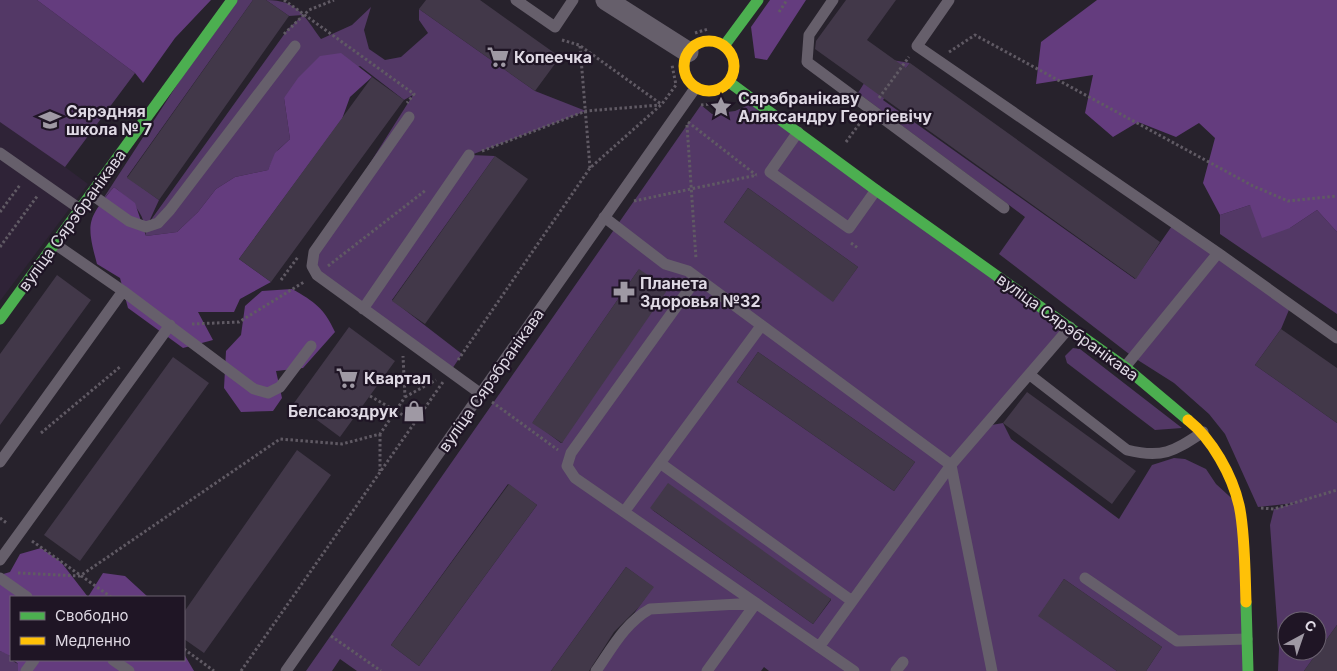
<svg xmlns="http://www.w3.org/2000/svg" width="1337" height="671" font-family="Inter,sans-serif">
<rect width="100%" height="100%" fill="#27222c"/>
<path fill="#2f2337" d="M 0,0 L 37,0 L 135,73 L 65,167 L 88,184 L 0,301 Z"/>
<path fill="#533866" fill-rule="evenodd" d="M 0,0 L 37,0 L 135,73 L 65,167 L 0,122 Z
M 232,0 L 253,0 L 127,177 L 159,200 L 148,224 L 288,29 L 303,15 L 289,16 L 266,0 C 298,0 304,16 321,39 L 352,25 L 371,7 L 364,30 L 369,49 L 385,60 L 401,57 L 428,33 L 419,20 L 419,9 L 535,91 L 586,111 L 471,155 L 495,156 L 392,300 L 462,354 L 450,372 L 317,275 L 314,252 L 413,95 L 404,100 L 360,66 L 284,98 L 290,139 L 278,150 L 268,170 L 235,177 L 216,189 L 198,212 L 177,232 L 146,236 C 145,212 132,201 114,187 L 101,202 Z
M 892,60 L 910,63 L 883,100 L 1135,279 L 1174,223 L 1291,305 L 1281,329 L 1255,365 L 1337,423 L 1337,625 L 1304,671 L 1278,671 L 1279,649 L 1270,525 L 1274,509 L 1295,503 L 1258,507 L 1225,434 L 1209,414 L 1174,383 L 1133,357 L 999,254 L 1025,217 L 858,93 L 866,80 ZM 1287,621 L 1317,621 L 1317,651 L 1287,651 Z
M 756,102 L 1070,327 L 986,426 L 1003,423 L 1011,439 L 1119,519 L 1152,465 L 1174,458 L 1185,459 L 1206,469 L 1216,484 L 1239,505 L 1248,671 L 1146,671 L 1162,647 L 1064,579 L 1039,616 L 1117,671 L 769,671 L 764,667 L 761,671 L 593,671 L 653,587 L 626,567 L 551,671 L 357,671 L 340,659 L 332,671 L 306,671 L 701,105 L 712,114 L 735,111 ZM 748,188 L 858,267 L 833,301 L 724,222 ZM 639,269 L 562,443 L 561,443 L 533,422 ZM 758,352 L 915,462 L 894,491 L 737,382 ZM 508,484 L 537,505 L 419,666 L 391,645 ZM 651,509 L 831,599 L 831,600 L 813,624 Z
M 1250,205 L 1290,228 L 1317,210 L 1337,232 L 1337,314 L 1220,234 L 1220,215 Z
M 1073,348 L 1080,349 L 1182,428 L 1155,430 L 1067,363 L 1065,356 Z
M 0,651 L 9,654 L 11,660 L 18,664 L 18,671 L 0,671 Z"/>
<path fill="#643c7e" d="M 37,0 L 211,0 L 175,38 L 143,83 L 135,73 Z
M 770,0 L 806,0 L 767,60 L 755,58 L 751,27 Z
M 1097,0 L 1337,0 L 1337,232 L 1317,210 L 1290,228 L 1262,238 L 1250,205 L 1220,215 L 1203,183 L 1215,138 L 1199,123 L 1176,137 L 1138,122 L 1113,137 L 1085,113 L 1093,75 L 1036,84 L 1041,42 Z
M 341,53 L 372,77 L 350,97 L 342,119 L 239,259 L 271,282 L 240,299 L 234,312 L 198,312 L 213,340 L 183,348 L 128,308 L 120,278 L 97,264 C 86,223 87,219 114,187 L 135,203 L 146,236 L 177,232 L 198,212 L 216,189 L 235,177 L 268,170 L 275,153 L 290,139 L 284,98 L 298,78 L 320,56 Z
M 292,289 C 315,302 324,308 335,332 L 303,368 L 276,371 L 282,398 L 273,411 L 241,412 L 224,388 L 226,351 L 241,335 L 245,306 L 262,291 Z
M 41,548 L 61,562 L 88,597 L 103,573 L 125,576 L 148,597 L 11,597 L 11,656 L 0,651 L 0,575 L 10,572 L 20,554 Z
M 184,654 L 194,671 L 18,671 L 18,664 L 14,660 L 184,660 Z"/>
<path fill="#423849" d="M 253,0 L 266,0 L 289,16 L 159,200 L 127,178 Z
M 426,0 L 480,0 L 560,57 L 535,91 L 419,9 Z
M 846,0 L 896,0 L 867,40 L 906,68 L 910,63 L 1160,242 L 1136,279 L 815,49 L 816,41 Z
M 372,77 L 404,100 L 271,282 L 239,259 Z
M 495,156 L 528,179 L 425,324 L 392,301 Z
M 748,188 L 858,267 L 833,302 L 724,222 Z
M 639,269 L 668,289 L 562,443 L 532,423 Z
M 57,275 L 91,300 L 0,425 L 0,354 Z
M 349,327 L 395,361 L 340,437 L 294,403 Z
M 1281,329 L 1337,368 L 1337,423 L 1255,365 Z
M 758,352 L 915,462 L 894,491 L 737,382 Z
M 173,357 L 209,383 L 80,561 L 44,535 Z
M 1027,392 L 1136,471 L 1112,504 L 1003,423 Z
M 297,450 L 331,475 L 204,653 L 184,639 L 184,612 Z
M 668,483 L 831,599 L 813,624 L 650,508 Z
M 509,484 L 537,505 L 419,666 L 391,645 Z
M 626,567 L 654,587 L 639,607 L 614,632 L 589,671 L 551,671 Z
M 1064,579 L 1162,647 L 1146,671 L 1117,671 L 1038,616 Z
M 1337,625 L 1337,671 L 1304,671 Z"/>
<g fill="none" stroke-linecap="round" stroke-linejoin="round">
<path stroke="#605a64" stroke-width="3" stroke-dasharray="2.5 2.5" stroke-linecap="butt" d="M 284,0 L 414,94 L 407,103
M 779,12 L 787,0
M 695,33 L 708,29
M 284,34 L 309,10 L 334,0
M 562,40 L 579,45 L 661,104
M 580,46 L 590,168
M 949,52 L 975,35 L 1253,186 L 1288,201 L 1337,196
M 879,98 L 909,57
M 701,105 L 719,103
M 688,122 L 756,175
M 687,125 L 696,259
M 846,142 L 863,119
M 482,151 L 586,111 L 660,105
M 634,201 L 757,175
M 0,212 L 20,185
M 851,243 L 858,248
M 0,247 L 38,195
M 328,266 L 426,190
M 281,280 L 298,257
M 192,324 L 239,322 L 304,282
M 458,360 L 590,168 L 662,104 L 676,85 L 672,65
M 370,396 L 415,422
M 405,397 L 436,380
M 492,402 L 558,450
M 41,433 L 121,366
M 380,434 L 380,471
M 1261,508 L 1274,509 L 1337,490
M 0,518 L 8,524
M 32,541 L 111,597
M 18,573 L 80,576 L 280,439 L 342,444 L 380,434 L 405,397 L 403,356
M 331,636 L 381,671
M 184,649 L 214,671
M 241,671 L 443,382"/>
<path stroke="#665f6b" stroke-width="11" d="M 516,0 L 555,27 L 573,0
M 833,0 L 809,35 L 807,62 L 1004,208
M 949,0 L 917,46 L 1218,253 L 1125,367
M 409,117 L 314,252 L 312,266 L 317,275 L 481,394
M 798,132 L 770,172 L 849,228 L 876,190
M 0,153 L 80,209
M 91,194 L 129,221 L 146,227 L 158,223 L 170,210 L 295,46
M 604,217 L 665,264 L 688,271 L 951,465 L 819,647
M 1218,253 L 1337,338
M 697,278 L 571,453 L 567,466 L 575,478 L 854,671
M 123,291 L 254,389 L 268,393 L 280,387 L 311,346
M 363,309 L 469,155
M 1030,375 L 1127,450 C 1163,459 1174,451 1203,432
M 0,462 L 123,291 L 55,244
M 660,463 L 852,601
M 624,512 L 761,326
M 0,560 L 170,325
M 0,578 L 27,597
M 1085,578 L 1177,641 L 1247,639
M 113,660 L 129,671
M 26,671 L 34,660
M 286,671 L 696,87
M 596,671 C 612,648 625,623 650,609 L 756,603
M 707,671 L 756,603
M 896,671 L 903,662
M 992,671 L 951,465 L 1070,327"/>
<path stroke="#665f6b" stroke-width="21" d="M 606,0 L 688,52"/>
<path stroke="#4caf50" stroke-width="11" d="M 724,46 L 758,0
M 729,82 L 876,190 L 1125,367 L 1188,420
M 0,319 L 232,0
M 1246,602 L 1248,671"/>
<path stroke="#ffc107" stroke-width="11" d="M684 66a25 25 0 1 1 50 0a25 25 0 1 1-50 0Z
M 1188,420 C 1212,439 1232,475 1239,505 C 1245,531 1245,574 1246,602"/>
</g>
<defs>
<g id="supermarket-bare" transform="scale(1.725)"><path d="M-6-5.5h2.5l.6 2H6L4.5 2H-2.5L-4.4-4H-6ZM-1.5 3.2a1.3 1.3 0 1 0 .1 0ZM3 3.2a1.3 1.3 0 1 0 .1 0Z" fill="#9f99a4" stroke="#1f1525" stroke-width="2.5" paint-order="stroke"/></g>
<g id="sight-bare" transform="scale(1.725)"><path d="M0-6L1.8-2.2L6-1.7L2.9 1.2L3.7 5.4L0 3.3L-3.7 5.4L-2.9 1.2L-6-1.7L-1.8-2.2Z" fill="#9f99a4" stroke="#1f1525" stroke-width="2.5" paint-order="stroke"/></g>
<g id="school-bare" transform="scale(1.725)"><path d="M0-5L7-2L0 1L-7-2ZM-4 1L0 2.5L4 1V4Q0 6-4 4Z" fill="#9f99a4" stroke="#1f1525" stroke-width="2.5" paint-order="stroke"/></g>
<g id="pharmacy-bare" transform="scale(1.725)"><path d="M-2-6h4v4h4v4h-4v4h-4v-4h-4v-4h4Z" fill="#9f99a4" stroke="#1f1525" stroke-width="2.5" paint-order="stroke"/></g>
<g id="shop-bare" transform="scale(1.725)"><path d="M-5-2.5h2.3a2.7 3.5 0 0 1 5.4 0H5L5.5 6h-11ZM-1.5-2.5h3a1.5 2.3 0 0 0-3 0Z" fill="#9f99a4" stroke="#1f1525" stroke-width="2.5" paint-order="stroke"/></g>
</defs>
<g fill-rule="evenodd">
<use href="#supermarket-bare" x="498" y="57"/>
<use href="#sight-bare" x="721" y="107"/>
<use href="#school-bare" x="50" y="120"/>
<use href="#pharmacy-bare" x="624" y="292"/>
<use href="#supermarket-bare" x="347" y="378"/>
<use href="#shop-bare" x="414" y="411"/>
</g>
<g text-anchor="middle" stroke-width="4.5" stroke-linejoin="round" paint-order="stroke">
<g font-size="16" font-weight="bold" fill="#dfd9e4" stroke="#1f1525" text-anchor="start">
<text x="514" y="63">Копеечка</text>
<text x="738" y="104">Сярэбранікаву<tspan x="738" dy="18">Аляксандру Георгіевічу</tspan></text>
<text x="66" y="117">Сярэдняя<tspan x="66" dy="18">школа № 7</tspan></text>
<text x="640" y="289">Планета<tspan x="640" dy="18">Здоровья №32</tspan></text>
<text x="364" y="384">Квартал</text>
<text x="398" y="417" text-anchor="end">Белсаюздрук</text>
</g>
<g font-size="16" fill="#dfd9e4" stroke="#1f1525">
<text transform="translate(72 220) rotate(-54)" y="6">вуліца Сярэбранікава</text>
<text transform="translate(1068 327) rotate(36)" y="6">вуліца Сярэбранікава</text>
<text transform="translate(491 380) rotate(-55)" y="6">вуліца Сярэбранікава</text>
</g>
</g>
<rect x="10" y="596" width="175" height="65" fill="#1f1525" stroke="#6c6371"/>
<rect x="20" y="612" width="25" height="8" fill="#4caf50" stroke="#6c6371"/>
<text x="55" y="621" font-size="15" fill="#dfd9e4">Свободно</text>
<rect x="20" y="637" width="25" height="8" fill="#ffc107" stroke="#6c6371"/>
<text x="55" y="646" font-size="15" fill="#dfd9e4">Медленно</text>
<g transform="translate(1302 636) rotate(40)"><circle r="24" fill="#1f1525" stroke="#6c6371"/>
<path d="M0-4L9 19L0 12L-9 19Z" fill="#9f99a4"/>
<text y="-8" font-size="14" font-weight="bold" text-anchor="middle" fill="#dfd9e4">С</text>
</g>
</svg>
